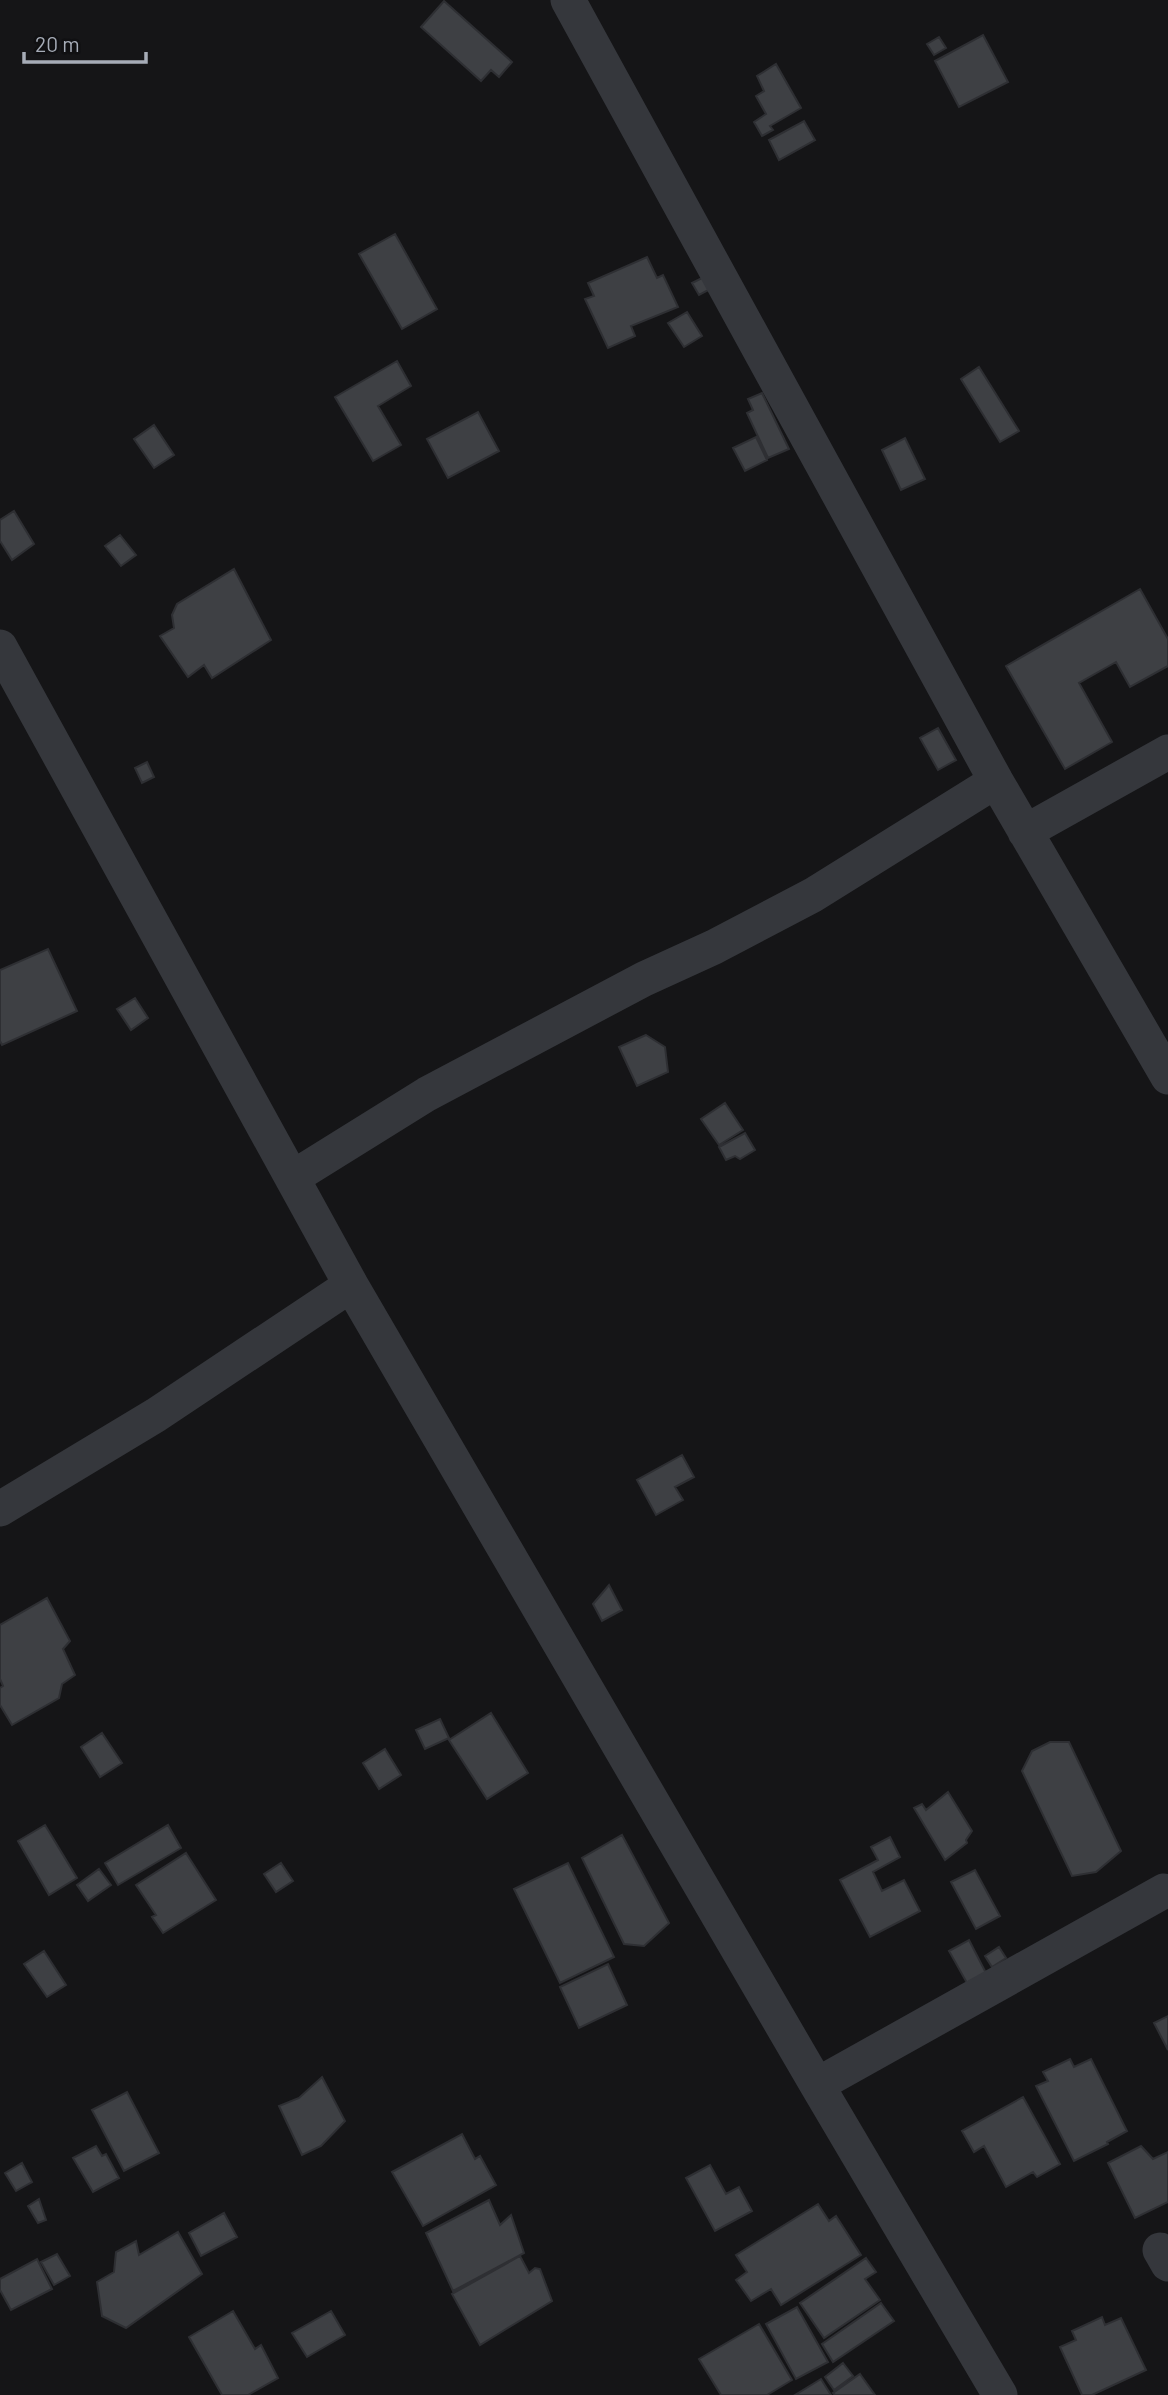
<svg xmlns="http://www.w3.org/2000/svg" width="1168" height="2395" font-family="Barlow,sans-serif">
<rect width="100%" height="100%" fill="#151517"/>
<path fill="#3e4044" stroke="#2e2f33" stroke-width="2" d="M 444,1 L 512,62 L 499,77 L 491,70 L 481,81 L 421,27 Z
M 983,35 L 1008,82 L 959,107 L 935,61 Z
M 939,37 L 946,48 L 934,55 L 927,44 Z
M 776,64 L 801,108 L 770,126 L 773,130 L 762,136 L 754,122 L 766,114 L 756,96 L 764,91 L 757,76 Z
M 804,121 L 815,140 L 779,160 L 769,140 Z
M 395,234 L 437,309 L 402,329 L 359,254 Z
M 647,257 L 657,278 L 663,275 L 678,307 L 631,326 L 635,336 L 608,348 L 585,299 L 594,296 L 588,283 Z
M 712,273 L 718,285 L 699,295 L 692,283 Z
M 687,312 L 702,336 L 684,347 L 668,323 Z
M 397,361 L 411,386 L 378,406 L 401,445 L 373,461 L 335,397 Z
M 979,367 L 1019,431 L 1000,442 L 961,379 Z
M 762,393 L 789,449 L 768,458 L 747,413 L 753,410 L 748,399 Z
M 478,412 L 499,451 L 448,478 L 427,439 Z
M 154,425 L 174,455 L 154,468 L 134,439 Z
M 756,437 L 767,460 L 745,471 L 733,448 Z
M 905,438 L 925,479 L 901,490 L 882,450 Z
M 14,511 L 34,544 L 12,560 L 0,541 L 0,520 Z
M 120,535 L 136,555 L 121,566 L 105,546 Z
M 234,569 L 271,640 L 212,678 L 204,665 L 188,677 L 160,636 L 174,628 L 172,615 L 177,604 Z
M 1140,589 L 1168,639 L 1168,666 L 1130,687 L 1116,662 L 1079,683 L 1112,742 L 1065,769 L 1006,666 Z
M 938,728 L 956,760 L 938,770 L 920,738 Z
M 147,762 L 154,777 L 142,783 L 135,768 Z
M 48,949 L 77,1011 L 2,1045 L 0,1041 L 0,970 Z
M 135,998 L 148,1018 L 131,1030 L 117,1009 Z
M 646,1035 L 665,1047 L 668,1072 L 637,1086 L 619,1047 Z
M 725,1103 L 743,1130 L 719,1145 L 701,1119 Z
M 745,1133 L 755,1150 L 740,1159 L 735,1156 L 726,1160 L 719,1147 Z
M 682,1455 L 694,1477 L 675,1487 L 683,1500 L 656,1515 L 637,1480 Z
M 609,1585 L 622,1610 L 602,1621 L 593,1604 Z
M 47,1598 L 70,1641 L 63,1649 L 75,1675 L 62,1684 L 59,1698 L 12,1725 L 0,1705 L 0,1688 L 3,1686 L 0,1679 L 0,1625 Z
M 491,1713 L 528,1773 L 487,1799 L 449,1740 Z
M 440,1719 L 449,1738 L 425,1749 L 416,1730 Z
M 102,1733 L 122,1763 L 100,1777 L 81,1747 Z
M 1050,1742 L 1069,1742 L 1121,1851 L 1096,1872 L 1072,1876 L 1022,1771 L 1032,1751 Z
M 385,1749 L 401,1775 L 379,1789 L 363,1763 Z
M 948,1792 L 972,1831 L 966,1840 L 967,1843 L 945,1860 L 914,1808 L 922,1804 L 926,1810 Z
M 45,1825 L 77,1878 L 49,1895 L 18,1841 Z
M 168,1825 L 181,1848 L 118,1885 L 105,1863 Z
M 622,1835 L 669,1923 L 644,1946 L 624,1944 L 582,1858 Z
M 890,1837 L 900,1857 L 873,1872 L 882,1891 L 904,1880 L 920,1911 L 870,1937 L 840,1880 L 878,1860 L 871,1847 Z
M 186,1853 L 216,1900 L 163,1933 L 152,1917 L 156,1915 L 136,1885 Z
M 281,1863 L 293,1881 L 276,1892 L 264,1874 Z
M 568,1863 L 614,1957 L 560,1983 L 514,1889 Z
M 99,1869 L 111,1885 L 88,1901 L 77,1885 Z
M 975,1870 L 1000,1916 L 976,1929 L 951,1882 Z
M 969,1940 L 986,1973 L 967,1983 L 949,1951 Z
M 999,1947 L 1006,1958 L 992,1967 L 985,1956 Z
M 44,1951 L 66,1985 L 47,1997 L 24,1964 Z
M 608,1964 L 627,2005 L 579,2028 L 560,1987 Z
M 1168,2016 L 1168,2050 L 1154,2023 Z
M 1070,2059 L 1074,2067 L 1091,2059 L 1127,2131 L 1107,2142 L 1108,2144 L 1074,2161 L 1036,2086 L 1048,2081 L 1043,2072 Z
M 322,2077 L 345,2121 L 321,2146 L 302,2155 L 279,2106 L 299,2098 Z
M 127,2092 L 159,2153 L 124,2171 L 92,2110 Z
M 1023,2097 L 1060,2164 L 1037,2177 L 1033,2172 L 1006,2187 L 984,2146 L 974,2152 L 962,2131 Z
M 462,2134 L 475,2159 L 480,2156 L 496,2185 L 423,2226 L 392,2172 Z
M 96,2146 L 102,2156 L 106,2154 L 119,2178 L 93,2192 L 73,2158 Z
M 1141,2146 L 1153,2159 L 1168,2152 L 1168,2202 L 1135,2218 L 1108,2163 Z
M 22,2163 L 32,2182 L 16,2191 L 5,2173 Z
M 710,2165 L 726,2194 L 739,2187 L 752,2211 L 715,2231 L 686,2178 Z
M 39,2199 L 46,2220 L 38,2223 L 28,2206 Z
M 489,2200 L 500,2225 L 511,2215 L 524,2253 L 453,2291 L 426,2233 Z
M 818,2204 L 829,2221 L 836,2216 L 861,2255 L 781,2305 L 771,2289 L 751,2301 L 736,2280 L 747,2272 L 736,2255 Z
M 224,2213 L 237,2237 L 201,2256 L 189,2233 Z
M 178,2232 L 202,2274 L 126,2328 L 102,2316 L 97,2282 L 114,2272 L 116,2252 L 136,2241 L 139,2255 Z
M 57,2254 L 70,2276 L 54,2285 L 41,2262 Z
M 520,2256 L 529,2273 L 535,2268 L 540,2269 L 552,2301 L 480,2345 L 452,2294 Z
M 866,2258 L 876,2272 L 865,2279 L 880,2300 L 824,2338 L 800,2303 Z
M 37,2259 L 52,2289 L 11,2310 L 0,2290 L 0,2279 Z
M 881,2303 L 894,2321 L 833,2362 L 822,2344 Z
M 797,2307 L 828,2362 L 796,2379 L 766,2324 Z
M 233,2311 L 255,2349 L 261,2345 L 278,2378 L 248,2395 L 222,2395 L 189,2337 Z
M 331,2311 L 345,2335 L 307,2357 L 292,2333 Z
M 1102,2317 L 1105,2325 L 1121,2318 L 1146,2370 L 1092,2395 L 1082,2395 L 1060,2347 L 1076,2340 L 1072,2331 Z
M 759,2324 L 792,2380 L 767,2395 L 721,2395 L 699,2359 Z
M 843,2363 L 853,2376 L 834,2390 L 825,2377 Z
M 860,2374 L 875,2395 L 835,2395 L 833,2393 Z
M 821,2379 L 831,2395 L 795,2395 Z"/>
<g fill="none" stroke-linecap="round" stroke-linejoin="round">
<path stroke="#35373c" stroke-width="35" d="M 568,0 L 996,781 L 1168,1077
M 0,647 L 351,1285 L 817,2085 L 1000,2395
M 1025,832 L 1168,752
M 292,1178 L 427,1094 L 644,979 L 714,947 L 813,895 L 996,781
M 0,1509 L 156,1415 L 351,1285
M 817,2085 L 1164,1891
M 1160,2250 L 1168,2264"/>
</g>
<path d="M24 52v10h122v-10" fill="none" stroke="#a6acb7" stroke-width="3.5"/>
<text x="35" y="52" font-size="21" fill="#a6acb7" stroke="#101012" stroke-width="5" paint-order="stroke">20 m</text>
</svg>
